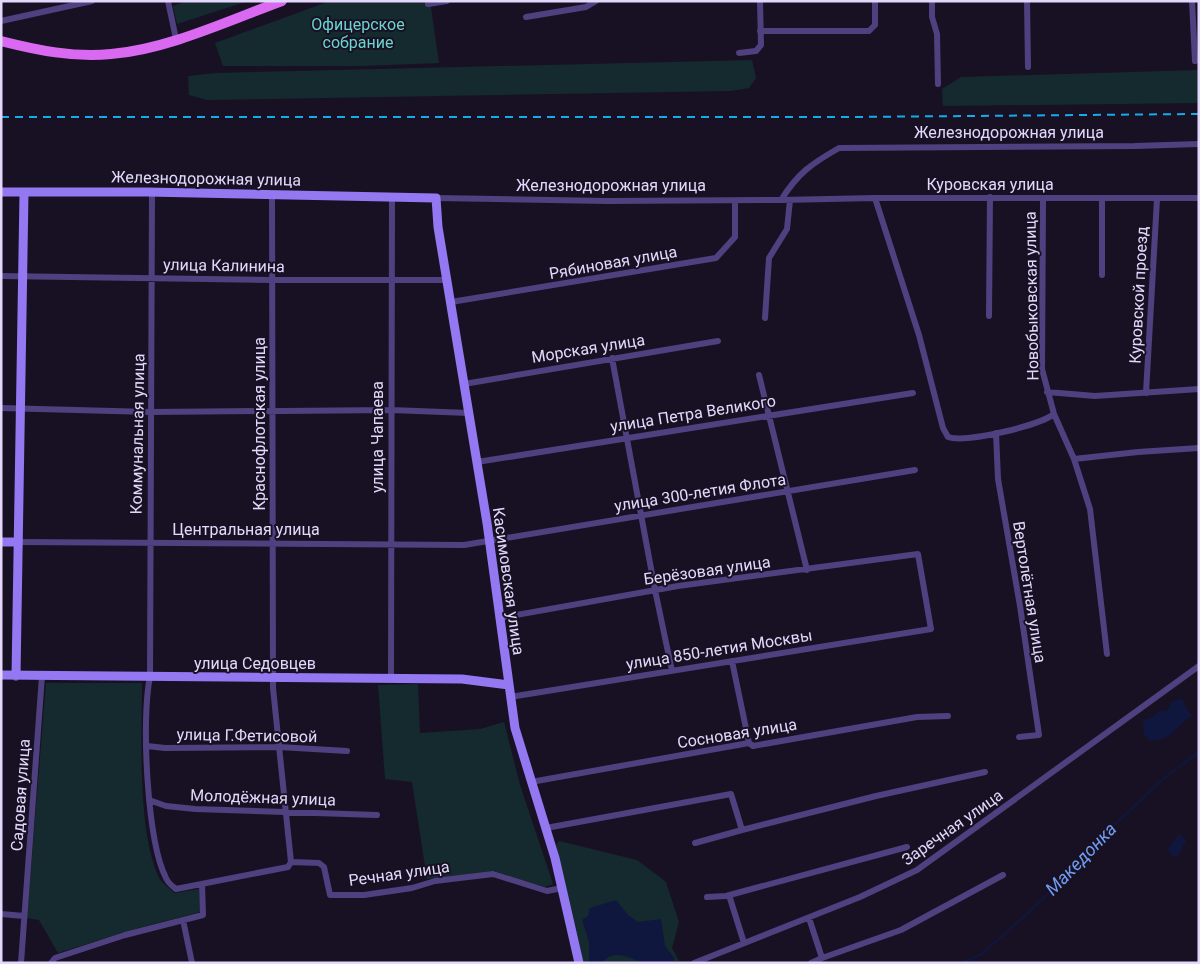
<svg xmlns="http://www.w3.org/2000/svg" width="1200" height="964" font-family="Roboto,sans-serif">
<rect width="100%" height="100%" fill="#181124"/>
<path fill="#152a2e" d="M 187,1 L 248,1 L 177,24 L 173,6 Z
M 330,1 L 430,1 L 439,63 L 363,66 L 223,66 L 215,43 Z
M 752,60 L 756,78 L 749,88 L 731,91 L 207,100 L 189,95 L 188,76 L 215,73 Z
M 1199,70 L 1199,103 L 943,106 L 942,89 L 961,77 Z
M 46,683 L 142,683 C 142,739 137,825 158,876 C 161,882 169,888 174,893 L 199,889 L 200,912 L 142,927 L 58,953 L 39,920 L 27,918 Z
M 418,684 L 420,733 L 480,729 L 504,722 L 520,785 L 553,884 L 545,887 L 494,871 L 427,879 L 412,782 L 385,779 L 378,685 Z
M 559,841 L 637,860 L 666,882 L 679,922 L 672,948 L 679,961 L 582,963 L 556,845 Z"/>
<path fill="#0f173f" d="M 1182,699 L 1189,713 L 1193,715 C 1177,725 1170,743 1149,740 L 1143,733 L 1144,728 L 1142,725 L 1147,718 L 1150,719 L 1159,711 L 1168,710 L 1172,701 Z
M 1179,834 L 1186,841 L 1178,856 L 1173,856 L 1168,849 Z
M 616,900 L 628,915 L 638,922 L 661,919 L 665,946 L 675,959 L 671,963 C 662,963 651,964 642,962 C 627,958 615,948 602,963 L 589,963 L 589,942 L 582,920 L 588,916 L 590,908 Z"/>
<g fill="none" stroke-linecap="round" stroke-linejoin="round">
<path stroke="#0f173f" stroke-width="2" d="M 962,963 L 982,954 L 1042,900 L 1090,848 L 1164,778 L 1199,752"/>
<path stroke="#4f417f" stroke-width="6" d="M 168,1 L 176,39
M 428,1 L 428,4 L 447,1
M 932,1 L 932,17 L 937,34 L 938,84
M 1027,1 L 1028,67
M 1192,1 L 1195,61
M 526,17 L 586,7 L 596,1
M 1,21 L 92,1
M 760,31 L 869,31 L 875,25 L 875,1
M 739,53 L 756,51 L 761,45 L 760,1
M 152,192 L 150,677 C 141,718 147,841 166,878 C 168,883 172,886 176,889 L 288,867 L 291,862 L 319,863 L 324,867 L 330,895 L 364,895 L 412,888 L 435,881 L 493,874 L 547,891 L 562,888
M 272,194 L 273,688 L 291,862
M 436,198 L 607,201 L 781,200 C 798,173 811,164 839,148 L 1135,146 L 1199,144
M 875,198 L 919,335 L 943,428 L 948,437 C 966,443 1038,426 1054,414
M 1043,198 L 1042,369 L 1054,414 L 1074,459 L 1090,509 L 1107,654
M 1102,199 L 1102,275
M 781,200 L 875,198 L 1199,198
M 1,276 L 272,280 L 447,280
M 451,302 L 716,258 L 735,237 L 735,201
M 989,316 L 990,197
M 765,318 L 769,258 L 787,229 L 790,200
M 612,358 L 655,590 L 672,671
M 759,375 L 807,570
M 464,384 L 718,341
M 1047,392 L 1095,396 L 1199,389
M 1146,393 L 1157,199
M 1,408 L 150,412 L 391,410 L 469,413
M 996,433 L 998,479 L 1020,606 L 1039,735 L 1019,737
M 1074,459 L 1138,452 L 1199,448
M 477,462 L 913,393
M 18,542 L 464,545 L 915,470
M 500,618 L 678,586 L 918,554 L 931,629 L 510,697
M 732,661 L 749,743
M 391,679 L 392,196
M 147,746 L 165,748 L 279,747 L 347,751
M 531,782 L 749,743 L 753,746 L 917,717 L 948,716
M 149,800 L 166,806 L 195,809 L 377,815
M 546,828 L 731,794 L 742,830 L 695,843
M 742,830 L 876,796 L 985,772
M 729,895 L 744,943
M 707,897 L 726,896 L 907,847
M 1,914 L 24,916
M 809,918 L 822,958 L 811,963
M 183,920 L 192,963
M 822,958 L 901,930 L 1003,875
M 21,963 L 42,676
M 51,963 L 55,958 L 125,935 L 203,915 L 202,884
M 694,963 L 860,897 L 917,870 L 1199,666"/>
<path stroke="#9378f2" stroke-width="9" d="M 1,192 L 147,192 L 436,198 L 438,227 L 487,523 L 515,728 L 555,858 L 579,963
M 1,542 L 18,542
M 1,675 L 462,679 L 509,685
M 16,676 L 24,193"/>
<path stroke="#d969f1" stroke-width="10" d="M 1,41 C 37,50 74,58 111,54 C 166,50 230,20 282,1"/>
<path stroke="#16abe9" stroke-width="2" stroke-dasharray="8 6" stroke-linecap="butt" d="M 1,117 L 852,117 L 1199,114"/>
</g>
<g text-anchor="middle" stroke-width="4" stroke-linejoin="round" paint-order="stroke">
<g font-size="16" fill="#6ad5cf" stroke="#181124">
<text x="358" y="30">Офицерское<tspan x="358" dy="18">собрание</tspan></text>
</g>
<g font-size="16" fill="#e3d8fb" stroke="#181124">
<text x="1009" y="138">Железнодорожная улица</text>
<text transform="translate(206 178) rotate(1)" y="6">Железнодорожная улица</text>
<text x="990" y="190">Куровская улица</text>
<text x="611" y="191">Железнодорожная улица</text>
<text transform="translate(613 262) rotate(-10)" y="6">Рябиновая улица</text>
<text transform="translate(224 265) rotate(1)" y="6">улица Калинина</text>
<text transform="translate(1138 295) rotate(-87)" y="6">Куровской проезд</text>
<text transform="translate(1031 296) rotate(-91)" y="6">Новобыковская улица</text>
<text transform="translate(588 348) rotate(-9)" y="6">Морская улица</text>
<text transform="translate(693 413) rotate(-9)" y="6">улица Петра Великого</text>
<text transform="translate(259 424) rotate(-90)" y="6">Краснофлотская улица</text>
<text transform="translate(137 434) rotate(-89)" y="6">Коммунальная улица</text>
<text transform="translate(377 437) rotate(-90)" y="6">улица Чапаева</text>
<text transform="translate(700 492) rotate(-9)" y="6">улица 300-летия Флота</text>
<text x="246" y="535">Центральная улица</text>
<text transform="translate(707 570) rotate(-8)" y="6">Берёзовая улица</text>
<text transform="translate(509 581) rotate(82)" y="6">Касимовская улица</text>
<text transform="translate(1030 592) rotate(81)" y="6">Вертолётная улица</text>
<text transform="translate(719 649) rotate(-9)" y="6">улица 850-летия Москвы</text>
<text x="255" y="669">улица Седовцев</text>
<text transform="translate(737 733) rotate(-9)" y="6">Сосновая улица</text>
<text transform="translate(247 735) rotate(1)" y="6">улица Г.Фетисовой</text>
<text transform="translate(20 795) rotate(-86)" y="6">Садовая улица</text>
<text transform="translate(263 797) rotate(2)" y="6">Молодёжная улица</text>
<text transform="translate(952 827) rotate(-35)" y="6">Заречная улица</text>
<text transform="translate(399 873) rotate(-8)" y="6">Речная улица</text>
</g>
<g font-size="18" font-style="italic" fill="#709cf1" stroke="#181124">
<text transform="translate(1081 859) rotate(-46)" y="6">Македонка</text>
</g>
</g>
<rect width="1200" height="964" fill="none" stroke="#e3d8fb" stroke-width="5"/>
</svg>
